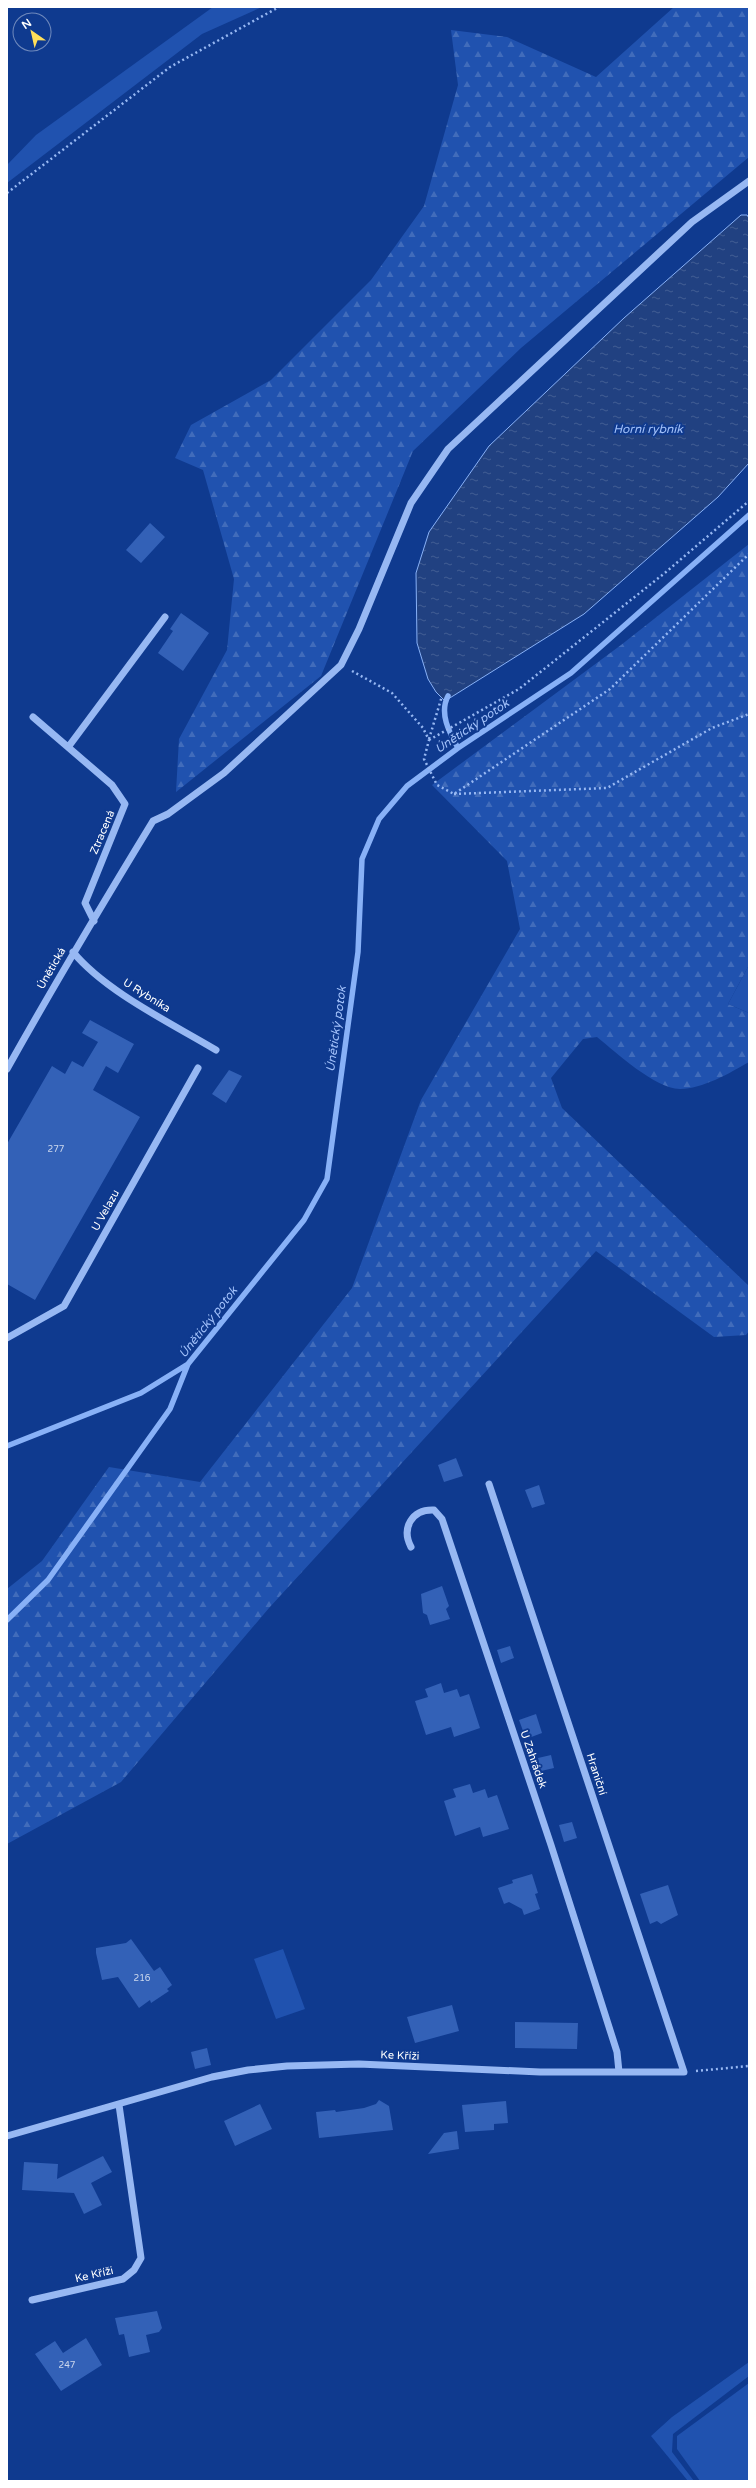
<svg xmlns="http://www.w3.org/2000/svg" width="756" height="2488" font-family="'Varela Round',sans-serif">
<defs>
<pattern id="forest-firs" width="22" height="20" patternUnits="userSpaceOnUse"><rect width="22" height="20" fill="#2052af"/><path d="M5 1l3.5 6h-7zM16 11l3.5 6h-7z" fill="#416cbb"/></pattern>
<pattern id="water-ripples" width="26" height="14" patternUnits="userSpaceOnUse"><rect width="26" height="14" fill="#214181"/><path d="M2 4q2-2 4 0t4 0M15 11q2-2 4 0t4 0" fill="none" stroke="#425e94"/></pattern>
</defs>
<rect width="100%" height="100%" fill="#0f3a8f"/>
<path fill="#2052af" d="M 213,7 L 262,7 L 202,34 L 7,183 L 7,165 L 36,135 Z
M 749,965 L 749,1013 L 728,1004 Z
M 283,1949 L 305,2009 L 276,2019 L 254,1959 Z
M 749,2362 L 749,2376 L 673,2434 L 672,2452 L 694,2481 L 688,2481 L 651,2436 L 672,2417 Z
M 749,2383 L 749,2481 L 700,2481 L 677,2449 L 677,2436 Z"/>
<path fill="url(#forest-firs)" d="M 674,7 L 749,7 L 749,157 L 521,348 L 413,451 L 321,676 L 176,792 L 179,739 L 227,650 L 234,579 L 203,470 L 175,458 L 191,425 L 271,380 L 371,280 L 424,206 L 458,85 L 451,30 L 507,37 L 596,77 Z
M 749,544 L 749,965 L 728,1004 L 749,1013 L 749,1062 C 730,1073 702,1089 680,1089 C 654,1088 617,1053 597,1037 L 583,1039 L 551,1078 L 562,1108 L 749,1286 L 749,1331 L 746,1335 L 714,1337 L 596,1251 L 269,1608 L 121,1782 L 7,1844 L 7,1589 L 42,1561 L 109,1467 L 200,1482 L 352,1288 L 421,1100 L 520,929 L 507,861 L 432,785 L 621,645 Z"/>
<path fill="url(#water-ripples)" stroke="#88b1f7" d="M 741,215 L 747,215 L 749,218 L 749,463 L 718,497 L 584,614 L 445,701 L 436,692 L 428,679 L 417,643 L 416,573 L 429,532 L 489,446 L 624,318 Z"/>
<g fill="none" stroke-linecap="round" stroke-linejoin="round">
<path stroke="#88b1f7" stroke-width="5.5" d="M 448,696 C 439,713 449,732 458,748
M 7,1446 L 141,1393 L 188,1364
M 7,1620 L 48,1580 L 170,1409 L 188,1364 L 304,1220 L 327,1179 L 358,952 L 362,859 L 379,819 L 407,786 L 458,748 L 571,673 L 749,515"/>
</g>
<path fill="#3361b7" d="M 150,523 L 165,537 L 141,563 L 126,550 Z
M 181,613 L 209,633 L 183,671 L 158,653 L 173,631 L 170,629 Z
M 90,1020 L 134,1044 L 118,1073 L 106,1066 L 93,1090 L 140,1117 L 35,1300 L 7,1284 L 7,1144 L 52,1066 L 65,1074 L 72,1061 L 83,1067 L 98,1042 L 82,1033 Z
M 229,1070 L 242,1076 L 226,1103 L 212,1094 Z
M 456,1458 L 463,1476 L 444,1482 L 438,1465 Z
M 539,1485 L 545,1504 L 532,1508 L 525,1490 Z
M 442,1586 L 449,1606 L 446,1609 L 450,1619 L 430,1625 L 427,1615 L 423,1613 L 421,1594 Z
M 510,1646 L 514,1658 L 501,1663 L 497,1650 Z
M 441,1683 L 444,1693 L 457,1689 L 460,1697 L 469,1694 L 480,1728 L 454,1737 L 451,1727 L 426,1735 L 415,1701 L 428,1697 L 425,1689 Z
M 536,1714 L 542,1733 L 526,1739 L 519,1720 Z
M 551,1755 L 554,1768 L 541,1771 L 538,1758 Z
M 470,1784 L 473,1793 L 485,1789 L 488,1798 L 497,1795 L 509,1829 L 483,1837 L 480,1827 L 455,1836 L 444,1801 L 456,1797 L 453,1789 Z
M 572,1822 L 577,1838 L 564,1842 L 559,1825 Z
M 532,1874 L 538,1893 L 535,1894 L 540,1909 L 524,1915 L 522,1909 L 509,1902 L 504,1904 L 498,1888 L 513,1883 L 512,1880 Z
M 668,1885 L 678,1915 L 661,1924 L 657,1921 L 650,1924 L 640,1894 Z
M 131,1939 L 154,1971 L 160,1967 L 172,1985 L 167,1989 L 169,1991 L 151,2003 L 150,2000 L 139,2008 L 118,1977 L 102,1980 L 96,1953 L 96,1948 L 126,1943 Z
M 452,2005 L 459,2031 L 415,2043 L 407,2017 Z
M 515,2022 L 578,2023 L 577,2049 L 515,2048 Z
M 207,2048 L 211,2065 L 195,2069 L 191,2052 Z
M 379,2100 L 389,2106 L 393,2130 L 319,2138 L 316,2112 L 335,2110 L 336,2112 L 364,2108 L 376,2104 Z
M 506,2101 L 508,2123 L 494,2124 L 494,2130 L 465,2132 L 462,2105 Z
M 260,2104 L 272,2129 L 235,2146 L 224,2121 Z
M 457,2131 L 459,2149 L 428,2154 L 444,2133 Z
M 103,2156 L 112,2172 L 91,2183 L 102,2205 L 84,2214 L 74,2193 L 22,2190 L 24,2162 L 58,2164 L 57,2179 Z
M 157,2311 L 162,2328 L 159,2332 L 146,2335 L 150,2352 L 129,2357 L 124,2334 L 119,2335 L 115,2318 Z
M 86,2338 L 102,2365 L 61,2391 L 35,2354 L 55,2341 L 63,2353 Z"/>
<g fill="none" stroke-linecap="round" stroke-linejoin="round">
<path stroke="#97b8f3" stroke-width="2.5" stroke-dasharray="2 3" stroke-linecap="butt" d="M 7,193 L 170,67 L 279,7
M 352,671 L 392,693 L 423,728 L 429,740 L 424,759 L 437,785 L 454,794 L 610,689 L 749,554
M 429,739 L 442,696
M 429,740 L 519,689 L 666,572 L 749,501
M 454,794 L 607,788 L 712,728 L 749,714
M 696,2071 L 749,2066"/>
<path stroke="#97b8f3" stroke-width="7" d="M 33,717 L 112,785 L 125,804 L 85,903 L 94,921
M 69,746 L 165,617
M 73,952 C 106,992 171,1023 216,1050
M 7,1069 C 54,985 103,903 153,821 L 168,814 L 224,773 L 341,665 L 359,629 L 411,503 L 448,449 L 692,222 L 749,181
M 7,1338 L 64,1306 L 198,1068
M 411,1547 C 401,1528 412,1509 434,1510 L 442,1519 L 551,1845 L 617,2052 L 619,2072
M 7,2136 L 212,2077 L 248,2070 L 287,2066 L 359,2064 L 540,2072 L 684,2072 L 489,1484
M 32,2300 L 123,2279 L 134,2270 L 141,2258 L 119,2105"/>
</g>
<g text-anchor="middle" stroke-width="4" stroke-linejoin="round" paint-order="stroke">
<g font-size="9" fill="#ccd8ed">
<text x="56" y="1152">277</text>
<text x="142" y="1981">216</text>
<text x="67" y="2368">247</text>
</g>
<g font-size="11" fill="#fff" stroke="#0f3a8f">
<text transform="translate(102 832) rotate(-67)" y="4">Ztracená</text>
<text transform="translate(51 968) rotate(-60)" y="4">Únětická</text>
<text transform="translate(147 995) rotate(32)" y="4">U Rybníka</text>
<text transform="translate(105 1210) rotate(-61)" y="4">U Velazu</text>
<text transform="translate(534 1759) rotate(71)" y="4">U Zahrádek</text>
<text transform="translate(597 1774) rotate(72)" y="4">Hraniční</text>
<text transform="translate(400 2055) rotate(2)" y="4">Ke Kříži</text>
<text transform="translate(94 2274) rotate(-13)" y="4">Ke Kříži</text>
</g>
<g font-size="12" font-style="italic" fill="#a3c2fb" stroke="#0f3a8f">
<text x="648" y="433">Horní rybník</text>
<text transform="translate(472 726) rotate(-34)" y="4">Únětický potok</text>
<text transform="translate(336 1029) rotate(-82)" y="4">Únětický potok</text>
<text transform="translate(208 1322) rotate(-52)" y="4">Únětický potok</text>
</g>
</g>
<rect width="756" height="2488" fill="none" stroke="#ffffff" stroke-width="16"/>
<g transform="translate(32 32) rotate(326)"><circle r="19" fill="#0f3a8f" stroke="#6f89bc"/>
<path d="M0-3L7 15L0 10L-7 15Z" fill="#ffdf5a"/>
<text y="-6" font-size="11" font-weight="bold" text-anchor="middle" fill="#ffffff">N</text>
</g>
</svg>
